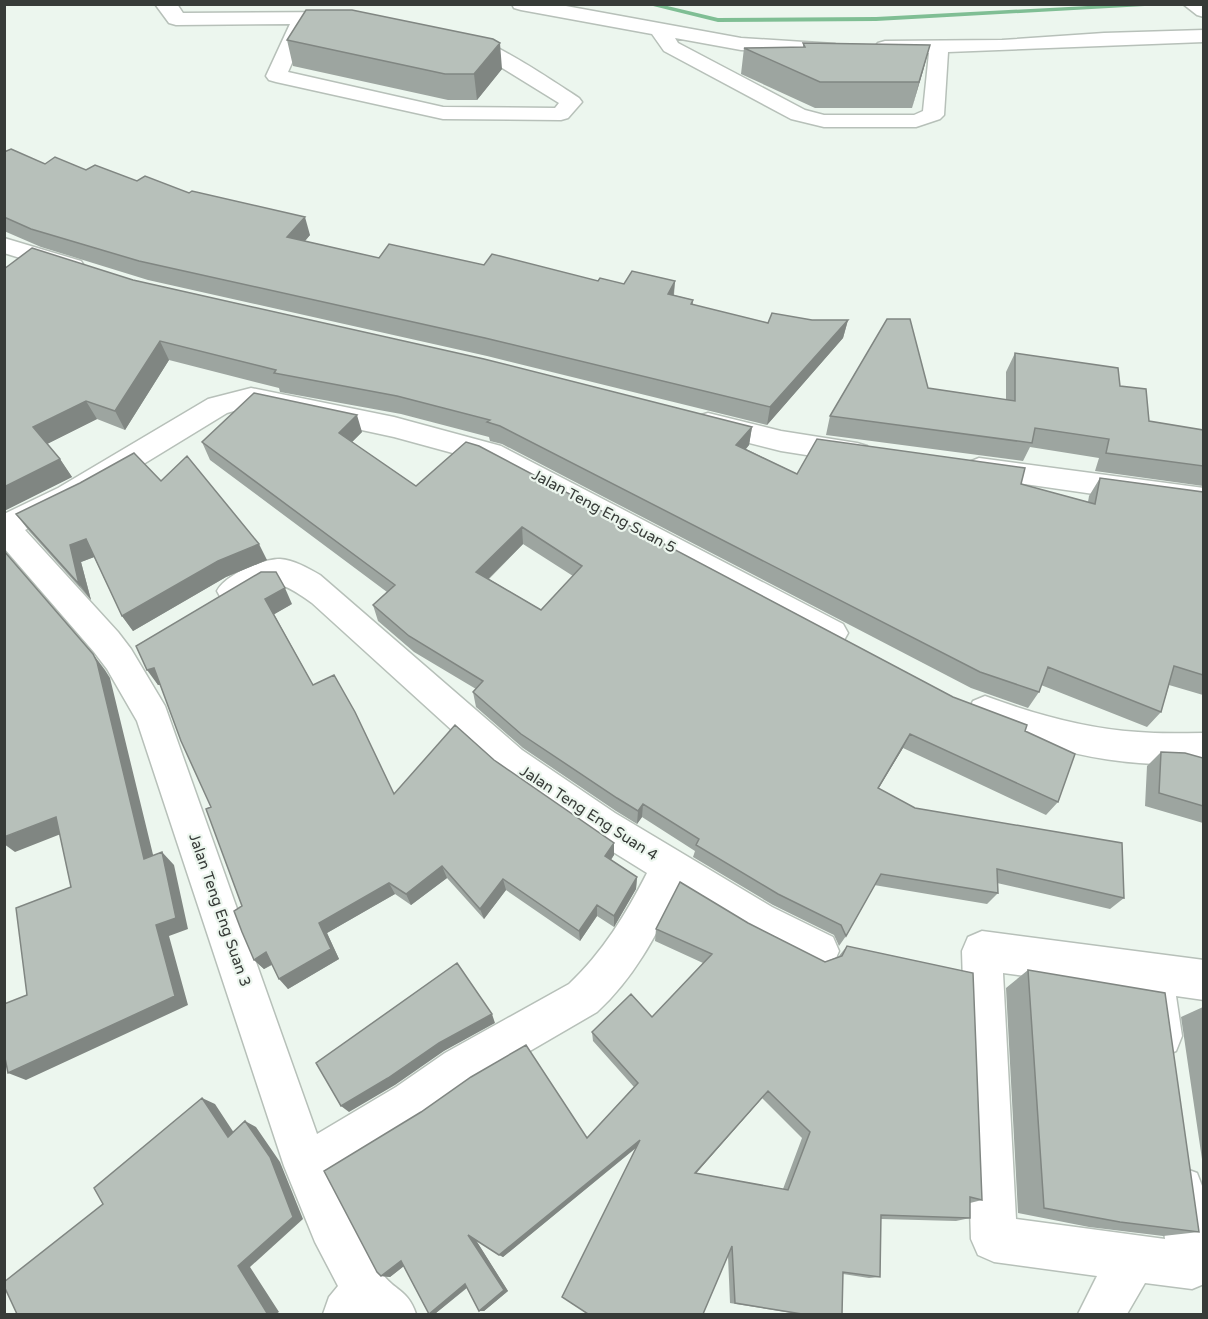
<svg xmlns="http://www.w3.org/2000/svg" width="1208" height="1319" font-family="'Varela Round',sans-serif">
<rect width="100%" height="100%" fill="#ecf6ee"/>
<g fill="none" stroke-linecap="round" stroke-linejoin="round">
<path fill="#7fbe94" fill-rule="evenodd" d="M 645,4 L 659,4 L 718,18 L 876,17 L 1126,4 L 1180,4 L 876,21 L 718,22 Z"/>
<g stroke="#b7c0b9" stroke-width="3">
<path id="minor" d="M 155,4 L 177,4 L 183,13 L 347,12 L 354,14 L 357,18 L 354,22 L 309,24 L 288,72 L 443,107 L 555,108 L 559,103 L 478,53 L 455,43 L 452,39 L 455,35 C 478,29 556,83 579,98 L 582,102 L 568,118 L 561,120 L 443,119 L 276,82 L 269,80 L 266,76 L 290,24 L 176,25 L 169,23 Z
M 512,4 L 555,4 L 741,38 L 835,44 L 838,48 L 835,52 L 828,54 L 741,50 L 675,38 L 678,43 L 805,110 L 824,115 L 914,115 L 923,111 L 929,53 L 878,51 L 875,47 L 878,43 L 885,41 L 1002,40 L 1104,33 L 1204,30 L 1204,42 L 948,52 L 944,115 L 940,119 L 916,127 L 824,127 L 791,119 L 664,51 L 652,34 L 521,10 L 514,8 Z
M 1183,4 L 1204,4 L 1204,17 L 1197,15 Z
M 4,238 L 81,261 L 84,266 L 81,271 L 72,274 L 4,253 Z
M 251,388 L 394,417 L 501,446 L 843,624 L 848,633 L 843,642 L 832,646 L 821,642 L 482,461 L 394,437 L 251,406 L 227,413 L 78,504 L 25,530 L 118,632 L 131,649 L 165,706 L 317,1134 L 396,1087 L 445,1053 L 569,984 C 603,952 626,914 647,873 L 589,837 L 498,772 L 312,603 C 266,570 277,589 233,604 L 222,600 L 217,591 C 225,575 262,559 280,559 C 294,560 308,568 320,575 L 522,750 L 615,813 L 772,907 L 833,937 L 839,951 L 833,965 L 819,971 L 744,933 L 677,892 C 656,936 634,978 597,1012 L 475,1083 L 426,1117 L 332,1175 C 345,1205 362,1246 381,1272 C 394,1291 408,1289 416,1314 L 323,1314 L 329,1297 L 338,1286 L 315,1242 L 284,1166 L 137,721 L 107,669 L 94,652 L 4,548 L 4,514 L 58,488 L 208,399 Z
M 708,413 L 781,431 L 857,443 L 867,446 L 871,453 L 867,460 L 857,463 L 781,451 L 698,430 L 694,423 L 698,416 Z
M 979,458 L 1204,488 L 1204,510 L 969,476 L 965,469 L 969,462 Z
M 985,696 C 1034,714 1086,729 1138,732 C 1160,734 1182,733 1204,733 L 1204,764 C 1182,764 1160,765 1139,763 C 1082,759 1026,742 973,721 L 968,711 L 973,701 Z
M 982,931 L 1204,960 L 1204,1000 L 1176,996 L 1182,1036 L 1176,1051 L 1161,1057 L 1146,1051 L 1140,1036 L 1135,991 L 1003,973 L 1016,1219 L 1165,1239 L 1159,1189 L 1165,1173 L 1181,1167 L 1197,1173 L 1204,1191 L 1204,1284 L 1192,1289 L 1145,1283 L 1127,1314 L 1078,1314 L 1097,1276 L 994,1262 L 978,1255 L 971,1239 L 962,951 L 968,937 Z"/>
</g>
<use href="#minor" fill="#fff" fill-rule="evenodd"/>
</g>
<path fill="#9da5a0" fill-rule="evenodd" d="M 287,40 L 502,69 L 477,100 L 448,100 L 293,66 Z
M 803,43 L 930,45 L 912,108 L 815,108 L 741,74 L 744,48 L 803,47 Z
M 4,152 L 45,164 L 86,170 L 189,193 L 310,235 L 305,241 L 379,258 L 484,265 L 624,284 L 675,281 L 674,295 L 693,300 L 693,305 L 768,323 L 812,320 L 848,320 L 843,338 L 767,425 L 487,356 L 148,280 L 41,247 L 4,231 Z
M 133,280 L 752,427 L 749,445 L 746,449 L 797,474 L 1021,484 L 1088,502 L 1089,496 L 1100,478 L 1203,492 L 1203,695 L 1169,685 L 1161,712 L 1147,727 L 1041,685 L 1039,692 L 1028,708 L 971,688 L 502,444 L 490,441 L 489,437 L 401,414 L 280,392 L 279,388 L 169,360 L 125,430 L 97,419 L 47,444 L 60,459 L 72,477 L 4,511 Z
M 1015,353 L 1120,386 L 1149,421 L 1203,430 L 1203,486 L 1095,471 L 1099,458 L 1030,447 L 1023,461 L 826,435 L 830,416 L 928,388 L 1006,400 L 1006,372 Z
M 362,432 L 352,442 L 416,486 L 466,442 L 953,697 L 1025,731 L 1058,802 L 1046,815 L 903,748 L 878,788 L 915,808 L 1124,898 L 1110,909 L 997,883 L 998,893 L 987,904 L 874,885 L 846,936 L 839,946 L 834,935 L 773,905 L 693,857 L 695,851 L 642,817 L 637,824 L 616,811 L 523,748 L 476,707 L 473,692 L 476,689 L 414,652 L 378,621 L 373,605 L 387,592 L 210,460 L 202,442 ZM 523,544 L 573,576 L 541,610 L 489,579 Z
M 161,481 L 267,560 L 226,577 L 133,631 L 122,616 L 94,557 L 81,562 L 91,600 L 29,531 L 16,514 Z
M 292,604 L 274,614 L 313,685 L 394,794 L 494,760 L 614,855 L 611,860 L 637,877 L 636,889 L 614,927 L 597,916 L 580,941 L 506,890 L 484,919 L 447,878 L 411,905 L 395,894 L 327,933 L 339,959 L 288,989 L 272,965 L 264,969 L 254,960 L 242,906 L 211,807 L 160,685 L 158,685 L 136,646 Z
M 1161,752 L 1203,758 L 1203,823 L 1145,806 L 1147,766 Z
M 748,923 L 825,962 L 839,956 L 847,946 L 982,1200 L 970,1203 L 970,1218 L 956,1221 L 881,1219 L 880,1277 L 869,1278 L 843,1274 L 842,1314 L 798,1314 L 730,1303 L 728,1256 L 636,1148 L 503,1257 L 475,1239 L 508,1291 L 484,1311 L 479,1311 L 467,1288 L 436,1313 L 429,1314 L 404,1266 L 390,1277 L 381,1276 L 587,1138 L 634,1087 L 593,1041 L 592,1032 L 652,1017 L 703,963 L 655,941 L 656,929 ZM 762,1098 L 802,1138 L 783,1189 L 696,1173 Z
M 1028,970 L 1199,1232 L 1163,1236 L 1089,1227 L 1018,1213 L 1006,988 Z
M 1203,1007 L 1203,1166 L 1181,1017 Z"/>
<path fill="#808682" d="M 500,43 L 502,69 L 477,100 L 474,74 Z
M 930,45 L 923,71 L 912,108 L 919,82 Z
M 305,217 L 310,235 L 293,255 L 287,237 Z
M 675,281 L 673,299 L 668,294 Z
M 848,320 L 843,338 L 767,425 L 770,407 Z
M 160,341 L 169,360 L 125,430 L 115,411 Z
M 86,401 L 97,419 L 45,445 L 33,427 Z
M 357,415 L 362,432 L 344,450 L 339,433 Z
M 752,427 L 749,445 L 734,463 L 736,445 Z
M 60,459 L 72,477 L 4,511 L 4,487 Z
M 522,527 L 523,544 L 479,588 L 476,572 Z
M 86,539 L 97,556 L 81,562 L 91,600 L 79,584 L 70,545 Z
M 259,544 L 267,560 L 226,577 L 133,631 L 122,616 L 218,561 Z
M 285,588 L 292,604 L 273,615 L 265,599 Z
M 93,654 L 105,670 L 110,678 L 157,871 L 144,859 Z
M 154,668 L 165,684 L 158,685 L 147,670 Z
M 910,734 L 903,748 L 871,801 L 878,788 Z
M 643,804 L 642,817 L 637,824 L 638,811 Z
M 56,817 L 71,830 L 15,852 L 4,844 L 4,837 Z
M 614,843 L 614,855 L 605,868 L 605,856 Z
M 162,852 L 174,865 L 188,929 L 169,936 L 188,1005 L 26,1080 L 8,1073 L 156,925 Z
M 442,866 L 447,878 L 411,905 L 406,894 Z
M 637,877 L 636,889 L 614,927 L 614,916 Z
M 503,879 L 506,890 L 484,919 L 480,909 Z
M 389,883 L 395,894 L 327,933 L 339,959 L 288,989 L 279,979 L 319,923 Z
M 597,905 L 597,916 L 580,941 L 579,931 Z
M 266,952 L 276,962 L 264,969 L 254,960 Z
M 492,1014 L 495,1023 L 444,1051 L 395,1085 L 349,1112 L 341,1106 L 439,1043 Z
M 768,1091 L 762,1098 L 692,1178 L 695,1173 Z
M 202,1098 L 215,1104 L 240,1142 L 228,1137 Z
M 245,1121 L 256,1127 L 280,1162 L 303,1219 L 250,1267 L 279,1312 L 276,1314 L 266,1314 L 238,1266 Z
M 640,1140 L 638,1146 L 503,1257 L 499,1255 Z
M 468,1235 L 474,1237 L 508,1291 L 484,1311 L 479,1311 Z
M 401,1261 L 409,1262 L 390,1277 L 381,1276 Z
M 465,1284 L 470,1285 L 436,1313 L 429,1314 Z"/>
<path fill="#b7c0ba" stroke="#808682" stroke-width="1.5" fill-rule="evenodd" d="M 306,10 L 352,10 L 493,39 L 500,43 L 474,74 L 445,74 L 287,40 Z
M 803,43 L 930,45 L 919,82 L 820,82 L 744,48 L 805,47 Z
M 11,149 L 45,164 L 55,157 L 86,170 L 95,165 L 137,181 L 145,176 L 189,193 L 192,191 L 305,217 L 287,237 L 379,258 L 389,244 L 484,265 L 492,254 L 598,281 L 600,278 L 624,284 L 632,271 L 675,281 L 668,294 L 693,300 L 691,304 L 768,323 L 772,313 L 812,320 L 848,320 L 770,407 L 485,338 L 139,261 L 31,229 L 4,217 L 4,152 Z
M 32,248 L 133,280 L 484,359 L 752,427 L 736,445 L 797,474 L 817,439 L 1025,468 L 1021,484 L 1095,504 L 1100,478 L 1203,492 L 1203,675 L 1174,666 L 1161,712 L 1048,667 L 1039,692 L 980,672 L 500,426 L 487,422 L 490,420 L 397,396 L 274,373 L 276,370 L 160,341 L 115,411 L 86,401 L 33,427 L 60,459 L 4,487 L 4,269 Z
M 887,319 L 910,319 L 928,388 L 1015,401 L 1015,353 L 1118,368 L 1120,386 L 1146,389 L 1149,421 L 1203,430 L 1203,466 L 1106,453 L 1109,439 L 1035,428 L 1032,443 L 830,416 Z
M 254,393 L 357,415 L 339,433 L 416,486 L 466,442 L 479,446 L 953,697 L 1027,725 L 1025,731 L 1075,754 L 1058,802 L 910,734 L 878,788 L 915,808 L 1122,843 L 1124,898 L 997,869 L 998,893 L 881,874 L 846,936 L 841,925 L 778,894 L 696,845 L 699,839 L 643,804 L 638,811 L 617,798 L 521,734 L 473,692 L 483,681 L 409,636 L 373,605 L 395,585 L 202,442 ZM 522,527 L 582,566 L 541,610 L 476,572 Z
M 134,453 L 161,481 L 187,456 L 259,544 L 218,561 L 122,616 L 86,539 L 70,545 L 79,584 L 16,514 L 80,483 Z
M 4,551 L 93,654 L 97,662 L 144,859 L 162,852 L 176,918 L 156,925 L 175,996 L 8,1073 L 4,1053 L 4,1004 L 27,995 L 16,908 L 71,887 L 56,817 L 4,837 Z
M 261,572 L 276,572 L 285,588 L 265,599 L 313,685 L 334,675 L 355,712 L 394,794 L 455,725 L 494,760 L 614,843 L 605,856 L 637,877 L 614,916 L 597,905 L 579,931 L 503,879 L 480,909 L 442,866 L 406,894 L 389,883 L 319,923 L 331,949 L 279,979 L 266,952 L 254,960 L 242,932 L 234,911 L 242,906 L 206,809 L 211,807 L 181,741 L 154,668 L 147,670 L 136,646 Z
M 1161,752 L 1185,753 L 1203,758 L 1203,806 L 1159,793 Z
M 680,882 L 748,923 L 825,962 L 842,956 L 847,946 L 973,973 L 982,1200 L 970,1197 L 970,1218 L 881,1215 L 880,1277 L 843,1272 L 842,1314 L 802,1314 L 735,1303 L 732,1246 L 703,1314 L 588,1314 L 562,1297 L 640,1140 L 499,1255 L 468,1235 L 504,1290 L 479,1311 L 465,1284 L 429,1314 L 401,1261 L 381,1276 L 377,1272 L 324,1171 L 421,1112 L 471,1077 L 526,1045 L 587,1138 L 638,1083 L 592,1032 L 631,994 L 652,1017 L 712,954 L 656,929 ZM 768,1091 L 810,1132 L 788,1190 L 695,1173 Z
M 457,963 L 492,1014 L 439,1043 L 388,1078 L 341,1106 L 316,1063 Z
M 1028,970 L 1165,993 L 1199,1232 L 1120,1222 L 1044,1208 Z
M 202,1098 L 228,1137 L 245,1121 L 270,1157 L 293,1217 L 238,1266 L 267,1313 L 266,1314 L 17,1314 L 4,1286 L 4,1282 L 103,1204 L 94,1188 Z"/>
<g text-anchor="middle" stroke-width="4.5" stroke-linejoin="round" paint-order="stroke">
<g font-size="15" fill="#373b38" stroke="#ecf6ee">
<text transform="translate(604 511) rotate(28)" y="5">Jalan Teng Eng Suan 5</text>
<text transform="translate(589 813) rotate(33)" y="5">Jalan Teng Eng Suan 4</text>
<text transform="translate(220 910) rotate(71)" y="5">Jalan Teng Eng Suan 3</text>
</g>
</g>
<rect width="1208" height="1319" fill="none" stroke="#373b38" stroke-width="12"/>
</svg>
